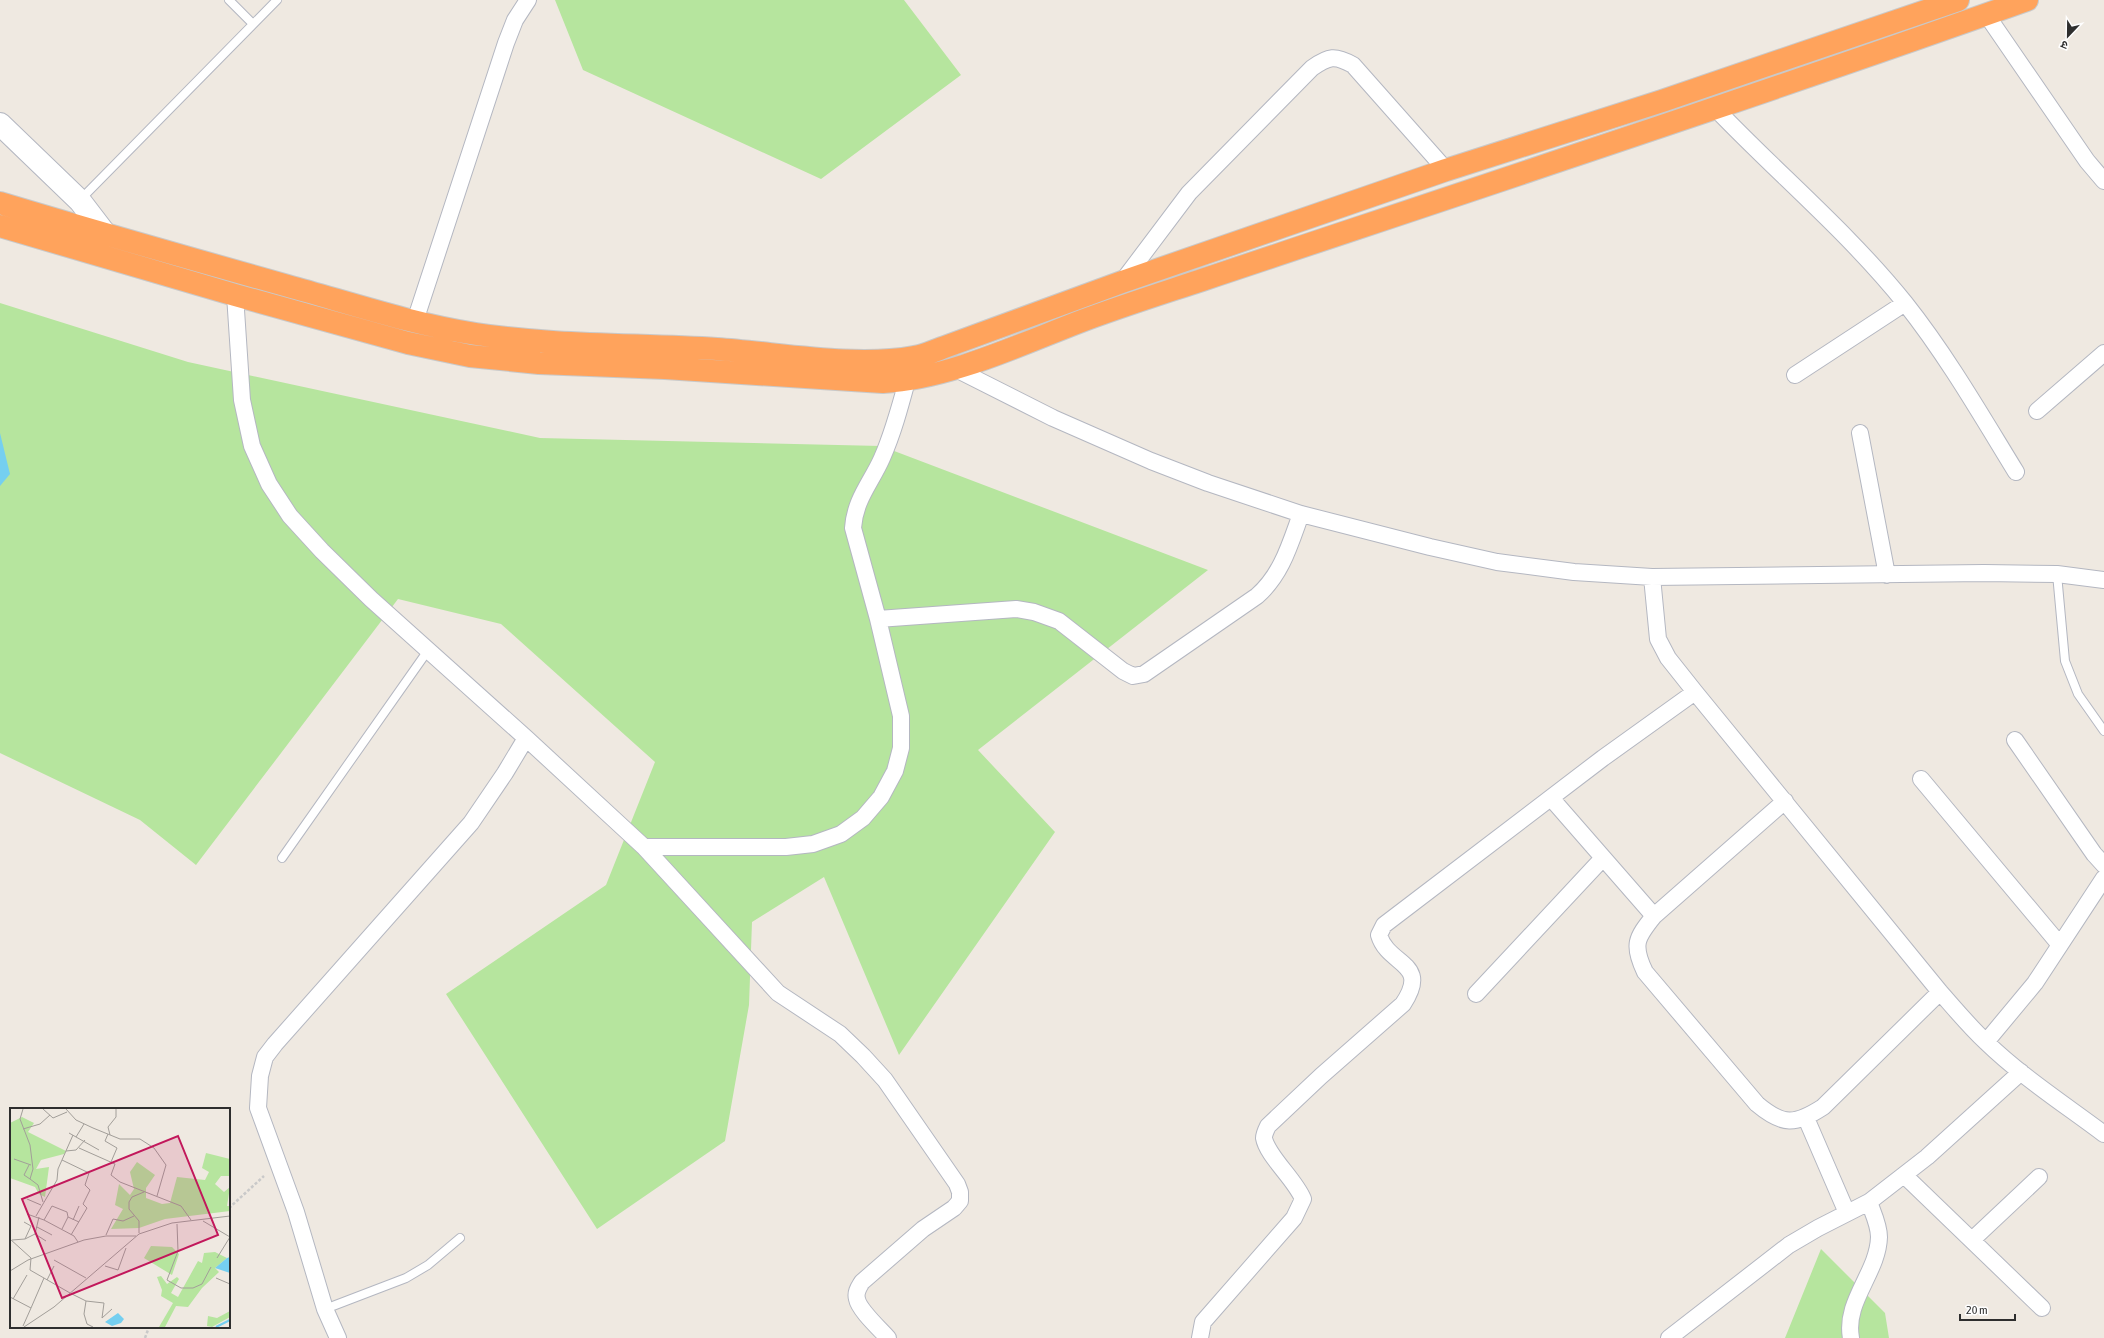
<svg xmlns="http://www.w3.org/2000/svg" width="2104" height="1338" font-family="'Asap Condensed','Noto Sans Devanagari',sans-serif">
<rect width="100%" height="100%" fill="#efe9e1"/>
<path fill="#b6e59e" d="M 555,0 L 904,0 L 961,75 L 821,179 L 583,70 Z
M 0,303 L 188,362 L 540,438 L 881,446 L 1208,570 L 978,750 L 1055,832 L 899,1055 L 824,877 L 752,922 L 749,1005 L 725,1141 L 597,1229 L 446,994 L 606,885 L 655,762 L 501,624 L 398,599 L 196,865 L 140,820 L 0,753 Z
M 1821,1249 L 1885,1313 L 1889,1338 L 1785,1338 Z"/>
<path fill="#75cff0" d="M 0,433 L 10,474 L 0,486 Z"/>
<g fill="none" stroke-linecap="round" stroke-linejoin="round">
<g stroke="#b4b7c1" stroke-width="10">
<path id="lane" d="M 229,0 L 253,24
M 80,200 L 277,0
M 2057,574 L 2065,661 L 2078,694 L 2104,731
M 282,858 L 429,649
M 325,1309 L 406,1278 L 428,1265 L 460,1238"/>
</g>
<g stroke="#b4b7c1" stroke-width="18">
<path id="street" d="M 1986,14 L 2087,161 L 2104,181
M 1715,108 C 1778,174 1848,232 1905,303 C 1947,356 1981,415 2016,472
M 1122,282 L 1189,193 L 1312,68 C 1329,56 1335,55 1353,65 L 1446,170
M 235,295 L 242,400 L 252,446 L 269,484 L 290,516 L 322,551 L 371,599 L 526,738 L 644,847 L 778,993 L 840,1034 L 863,1056 L 885,1080 L 957,1184 L 960,1192 L 960,1201 L 954,1208 L 923,1229 L 862,1282 C 859,1287 855,1292 857,1299 C 859,1310 880,1329 888,1338
M 415,321 L 506,43 L 515,20 L 528,0
M 954,368 L 1053,418 L 1151,461 L 1208,483 L 1301,514 L 1430,547 L 1497,562 L 1574,572 L 1652,577 L 1984,573 L 2057,574 L 2104,580
M 1795,375 L 1905,303
M 2037,411 L 2104,353
M 1860,433 L 1887,575
M 1652,577 L 1658,639 L 1668,658 L 1695,692 L 1940,992 C 1955,1009 1969,1026 1986,1042 C 2021,1076 2064,1104 2104,1134
M 878,619 L 1016,609 L 1034,612 L 1059,621 L 1123,671 L 1133,676 L 1144,674 L 1257,596 C 1282,574 1290,544 1301,514
M 2015,740 L 2094,854 L 2104,865
M 1921,779 L 2060,945
M 1551,798 L 1654,916
M 1785,801 L 1654,916 C 1636,938 1632,945 1645,972 L 1757,1104 C 1783,1126 1795,1125 1823,1107 L 1940,992
M 644,847 L 786,847 L 813,844 L 841,834 L 863,818 L 881,797 L 895,771 L 901,748 L 901,716 L 878,619 L 853,528 C 855,499 871,483 882,458 C 893,433 900,407 907,381
M 1476,994 L 1603,858
M 1986,1042 L 2035,983 L 2104,878
M 1806,1118 L 1847,1213
M 1904,1175 L 2042,1308
M 1972,1240 L 2039,1177
M 338,1338 L 325,1309 L 296,1212 L 258,1108 L 260,1076 L 265,1057 L 275,1044 L 471,823 L 505,773 L 526,738
M 1200,1338 L 1203,1322 L 1294,1218 L 1303,1199 C 1295,1179 1267,1156 1264,1138 C 1264,1134 1266,1130 1268,1126 L 1321,1076 L 1403,1004 C 1431,962 1388,966 1379,935 L 1384,925 L 1603,758 L 1695,692
M 1669,1338 L 1789,1245 L 1818,1228 L 1869,1202 L 1927,1157 L 2021,1072
M 1851,1338 C 1844,1301 1878,1273 1879,1237 C 1879,1225 1873,1213 1869,1202"/>
</g>
<g stroke="#b4b7c1" stroke-width="24">
<path id="secondary" d="M 0,124 L 80,201 L 106,235"/>
</g>
<g stroke="#c9c9c9" stroke-width="24">
<path id="highway" d="M 0,203 C 96,232 192,259 288,286 C 350,303 412,324 476,334 C 555,346 636,344 717,349 C 778,353 854,368 914,357 C 924,356 933,351 942,348 L 1122,282 L 1446,170 L 1662,101 L 1958,0
M 0,226 L 235,295 L 408,343 L 470,356 L 539,363 L 665,368 L 883,382 C 947,379 1019,345 1079,322 C 1121,306 1163,293 1205,279 C 1480,187 1754,97 2027,0"/>
</g>
<path stroke="#c9c9c9" stroke-width="2.5" stroke-dasharray="3 2" stroke-linecap="butt" d="M 229,1208 L 264,1176
M 145,1338 L 149,1327"/>
<use href="#lane" stroke="#fff" stroke-width="8"/>
<use href="#street" stroke="#fff" stroke-width="16"/>
<use href="#secondary" stroke="#fff" stroke-width="22"/>
<use href="#highway" stroke="#ffa35c" stroke-width="22"/>
</g>
<g transform="translate(10 1108)">
<rect width="220" height="220" fill="#efe9e1"/>
<path d="M 12,9 L 24,15 L 18,24 L 56,43 L 54,46 L 31,52 L 26,61 L 39,59 L 35,89 L 29,86 L 25,79 L 0,70 L 0,15 ZM 196,45 L 220,51 L 220,68 L 211,68 L 205,76 L 214,84 L 220,79 L 217,98 L 220,98 L 220,103 L 155,111 L 129,120 L 101,121 L 113,101 L 105,97 L 109,76 L 120,87 L 124,81 L 120,64 L 127,54 L 145,67 L 136,80 L 136,90 L 152,96 L 160,95 L 167,69 L 195,72 L 199,64 L 192,60 ZM 141,138 L 162,139 L 169,146 L 162,167 L 134,150 ZM 205,144 L 217,150 L 205,160 L 209,164 L 192,180 L 178,199 L 166,198 L 155,219 L 149,219 L 163,195 L 151,188 L 152,182 L 147,169 L 151,168 L 157,176 L 167,169 L 169,171 L 161,185 L 168,189 L 188,153 L 192,155 L 194,145 ZM 220,203 L 220,209 L 202,219 L 197,218 L 198,208 L 207,210 Z" fill="#b6e59e"/>
<path d="M 220,149 L 220,165 L 205,160 L 217,150 ZM 108,205 L 114,211 L 111,215 L 102,218 L 95,214 Z" fill="#75cff0"/>
<path fill="none" stroke="#75cff0" stroke-width="2" d="M 206,219 L 220,212"/>
<path fill="none" stroke="#a29e99" stroke-width="1" d="M 13,1 L 10,11 L 20,37 L 23,61 L 20,71 L 28,77 L 33,94M 33,1 L 43,10 L 57,4M 56,1 L 66,12 L 83,20 L 110,31 L 130,31 L 144,40 L 156,57 L 147,88M 13,21 L 30,16 L 40,7M 59,25 L 89,42M 98,26 L 95,33 L 107,40 L 101,54M 100,27 L 98,19 L 106,9 L 106,1M 66,29 L 74,16M 69,40 L 105,56 L 101,67 L 110,74 L 171,98 L 181,112M 56,43 L 66,42 L 75,32M 4,51 L 21,57M 52,52 L 79,65 L 75,77 L 80,82 L 73,96 L 77,100 L 61,127M 19,57 L 14,67 L 20,71M 17,91 L 31,97M 17,106 L 34,112 L 64,128 L 68,134M 26,108 L 47,72 L 48,61 L 63,27M 58,109 L 69,114M 34,112 L 42,98 L 57,104 L 58,109 L 52,121M 63,112 L 69,98M 193,113 L 220,129M 14,114 L 21,118 L 15,131M 167,116 L 168,143 L 157,172 L 171,180 L 183,180 L 192,176 L 201,159M 27,119 L 42,127M 129,125 L 129,113 L 119,101 L 119,94 L 122,89 L 134,84M 25,126 L 29,109M 96,127 L 103,111 L 113,113 L 124,108M 0,131 L 21,150 L 20,162 L 60,185M 2,132 L 15,131 L 25,126 L 36,133M 207,150 L 220,129M 44,152 L 76,170M 95,158 L 108,162 L 116,140M 0,163 L 18,152 L 74,132 L 96,128 L 126,128M 206,170 L 220,176M 37,172 L 44,158M 62,186 L 76,193 L 74,206 L 77,216 L 83,219M 0,189 L 21,200 L 13,218M 3,191 L 17,167M 76,193 L 94,195 L 92,210 L 102,201M 21,200 L 34,170M 14,219 L 44,199 L 129,126 L 162,115 L 220,108"/>
<path fill="#c2185b" fill-opacity="0.15" stroke="#c2185b" stroke-width="2" d="M 168,28 L 208,127 L 52,190 L 12,91 Z"/>
<rect width="220" height="220" fill="none" stroke="#2e2e2e" stroke-width="2"/>
</g>
<g transform="translate(2068 36) rotate(202)" stroke="#ffffff" stroke-width="3" paint-order="stroke">
<path d="M0-3L7 15L0 10L-7 15Z" fill="#2e2e2e"/>
<text y="-6" font-size="11" font-weight="bold" text-anchor="middle" fill="#2e2e2e">उ</text>
</g>
<path d="M1960 1314v6h55v-6" fill="none" stroke="#2e2e2e" stroke-width="2"/>
<text x="1966" y="1314" font-size="12" fill="#2e2e2e" stroke="#ffffff" stroke-width="3" paint-order="stroke">20 m</text>
</svg>
